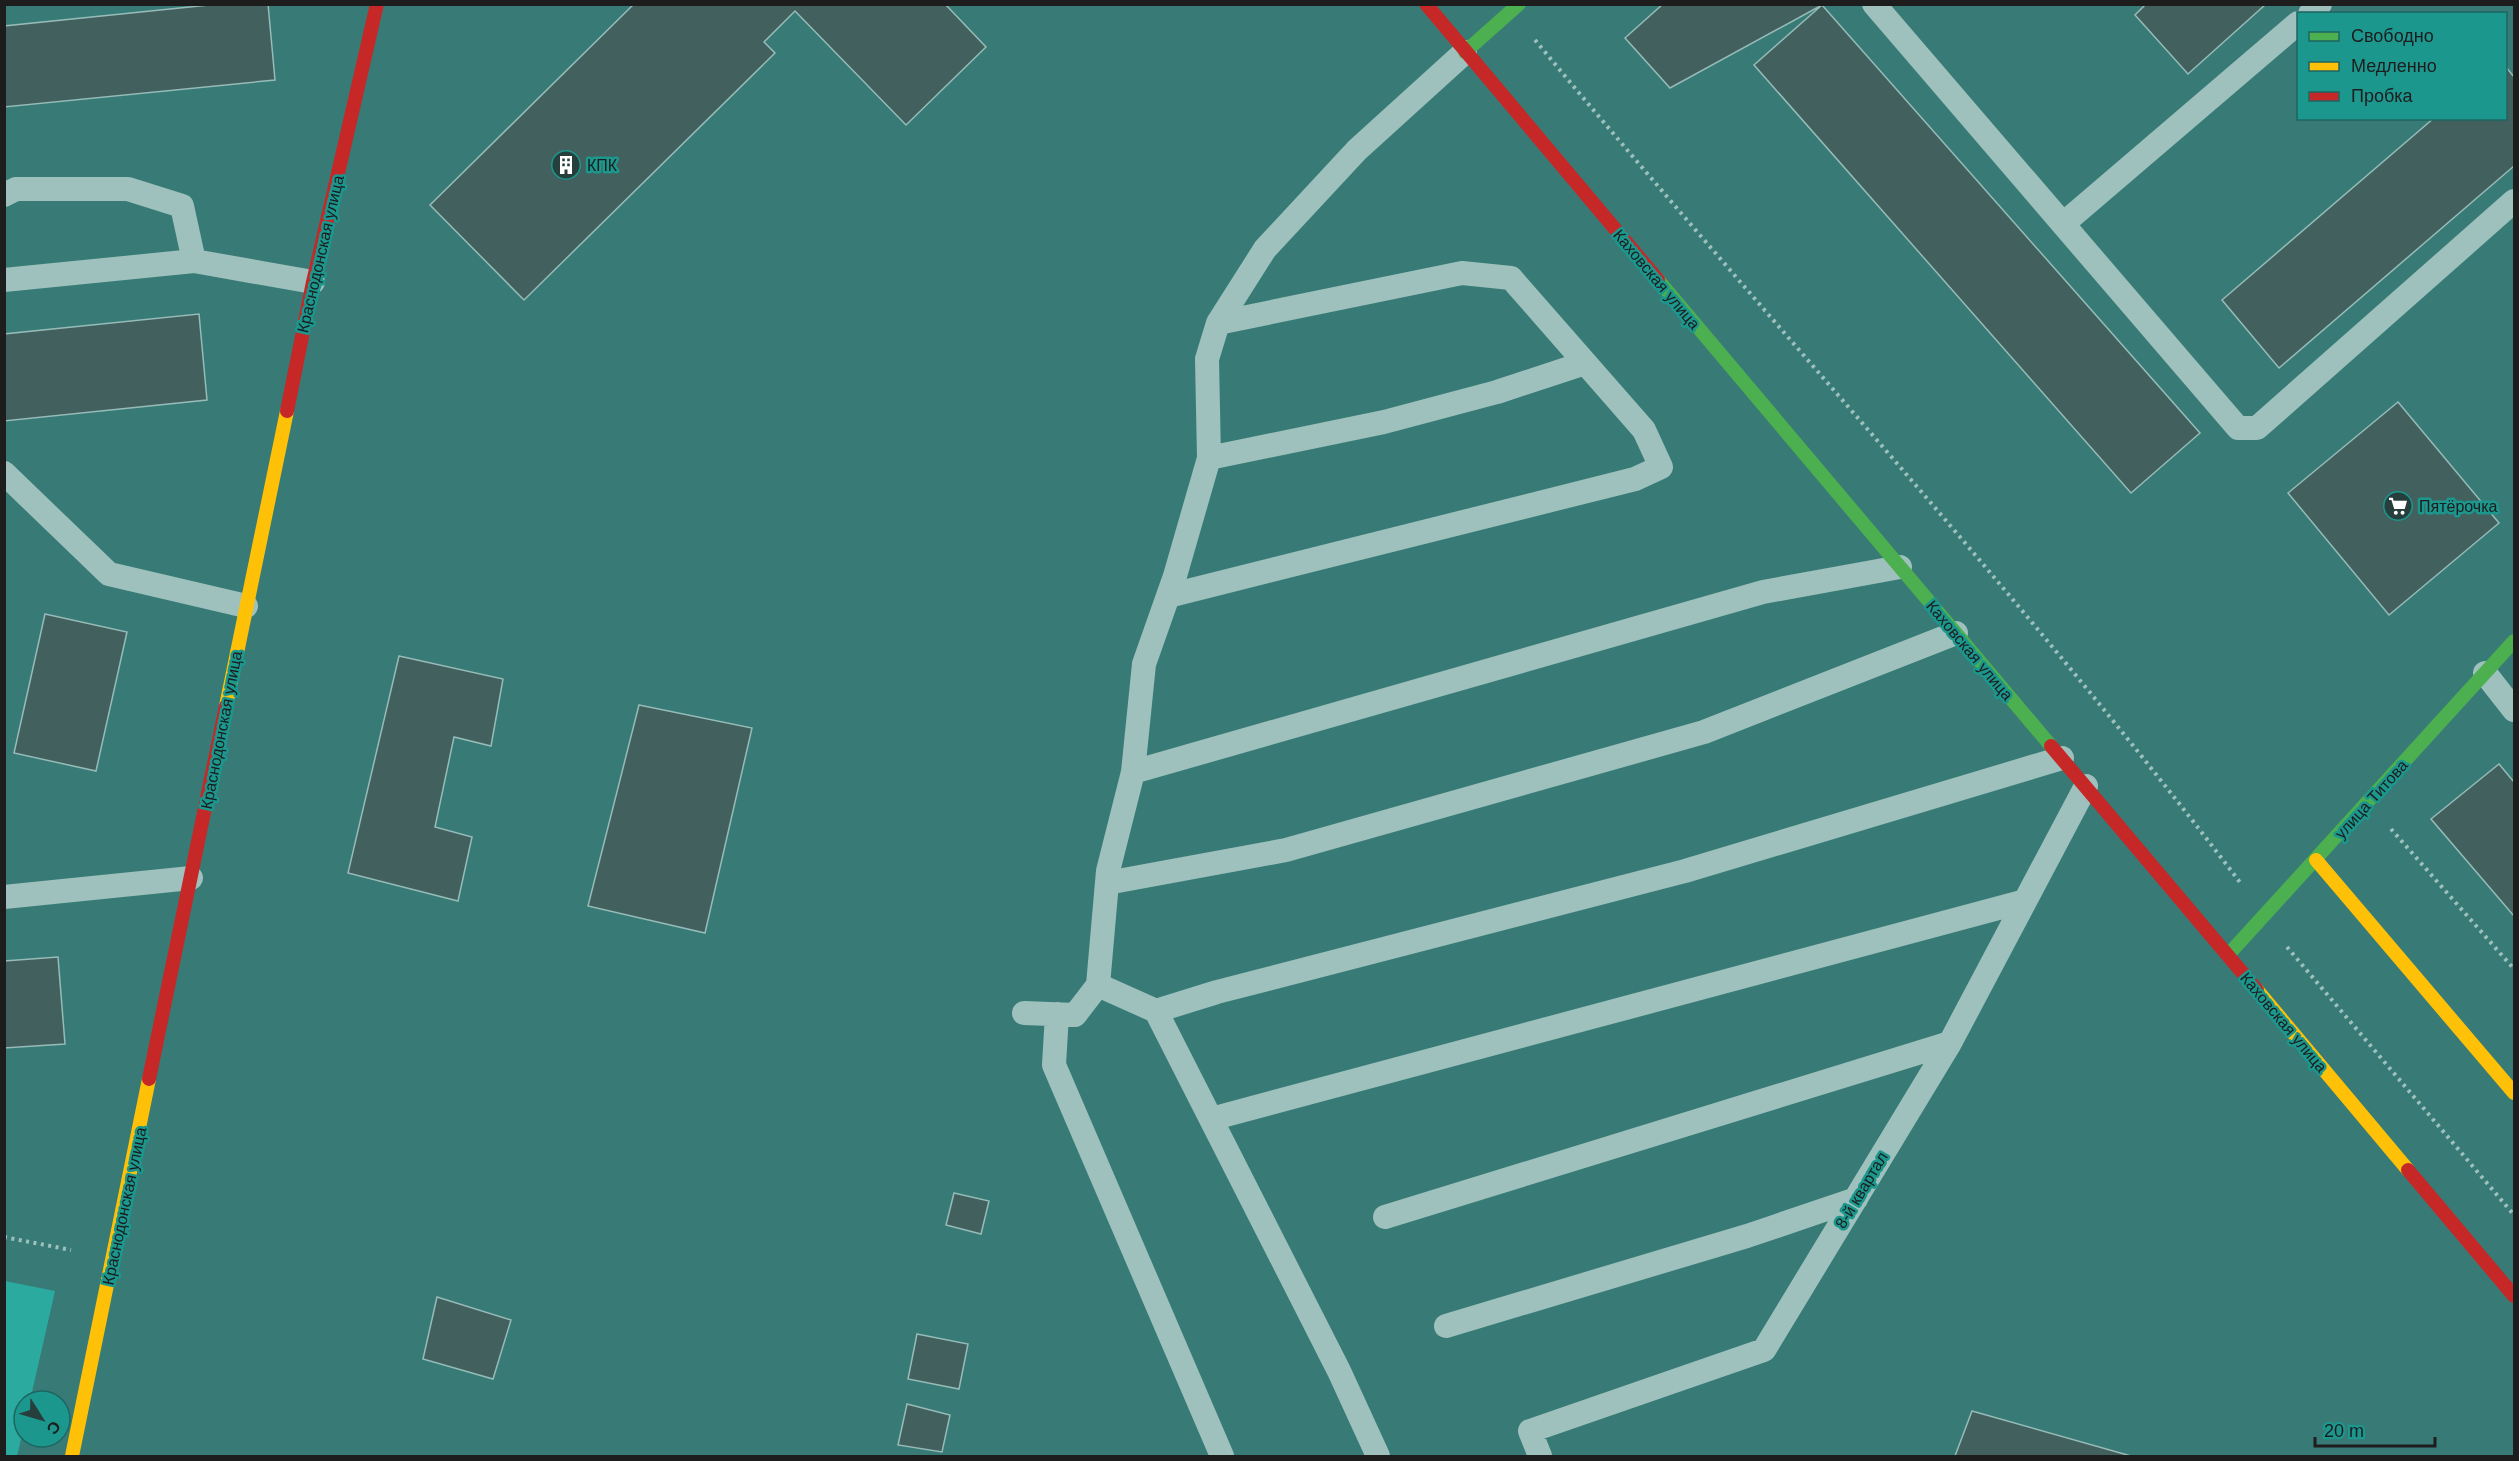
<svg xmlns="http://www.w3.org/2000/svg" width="2519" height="1461" font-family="Helvetica,sans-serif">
<rect width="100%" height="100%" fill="#387b76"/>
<path fill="#2baba0" d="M 5,1281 L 55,1291 L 30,1401 L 24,1401 L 24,1427 L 17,1456 L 5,1456 Z"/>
<path fill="#42615e" stroke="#96bbb8" stroke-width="1.5" d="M 219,4 L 268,4 L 275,80 L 4,107 L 4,26 Z
M 634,4 L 945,4 L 986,47 L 906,125 L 795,11 L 764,42 L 775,53 L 524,300 L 430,205 Z
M 1663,4 L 1822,4 L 1822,5 L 1670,88 L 1625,38 Z
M 2146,4 L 2266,4 L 2188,74 L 2135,15 Z
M 1822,5 L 2200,433 L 2131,493 L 1754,65 Z
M 2506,67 L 2514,77 L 2514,166 L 2279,368 L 2222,300 L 2434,118 L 2506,118 Z
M 199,314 L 207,400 L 4,421 L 4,334 Z
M 2398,402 L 2499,523 L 2389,615 L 2288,493 Z
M 45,614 L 127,632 L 96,771 L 14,753 Z
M 399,656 L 503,679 L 491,746 L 454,737 L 435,827 L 472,837 L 458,901 L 348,873 Z
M 639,705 L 752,728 L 705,933 L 588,906 Z
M 2499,764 L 2514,782 L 2514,916 L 2431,819 Z
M 58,957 L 65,1044 L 4,1048 L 4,961 Z
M 954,1193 L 989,1201 L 981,1234 L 946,1225 Z
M 437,1297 L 511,1320 L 493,1379 L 423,1359 Z
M 917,1334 L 968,1344 L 959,1389 L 908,1379 Z
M 907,1404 L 950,1415 L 942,1452 L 898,1445 Z
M 1972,1411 L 2131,1456 L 1955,1456 Z"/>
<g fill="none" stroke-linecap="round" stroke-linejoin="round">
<path stroke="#9ec1bd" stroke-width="4" stroke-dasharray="3 4.5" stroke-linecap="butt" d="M 1535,40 C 1769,323 2020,592 2242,885
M 2391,829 L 2514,969
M 2287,947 L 2514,1215
M 4,1237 L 71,1250"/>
<path stroke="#9ec1bd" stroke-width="24" d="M 1874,4 L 2238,428 L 2257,428 L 2514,201
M 2310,14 L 2320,4
M 4,195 L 16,189 L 128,189 L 182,206 L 194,261
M 2063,224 L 2298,23
M 4,280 L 194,261 L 313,282
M 1209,458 L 1384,422 L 1497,392 L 1585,363
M 4,473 L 109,574 L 246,606
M 1168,596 L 1635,479 L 1661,467 L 1644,430 L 1511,278 L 1462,273 L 1218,323
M 2485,673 L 2514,710
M 1133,772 L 1763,592 L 1900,567
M 1107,883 L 1286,850 L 1704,732 L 1956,633
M 4,897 L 191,878
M 1098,985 L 1156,1011 L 1339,1371 L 1378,1456
M 1156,1011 L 1217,992 L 1685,871 L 2062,758
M 1024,1013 L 1075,1015 L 1098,985 L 1108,871 L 1133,772 L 1144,664 L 1175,576 L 1209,458 L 1207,359 L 1218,323 L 1265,249 L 1357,150 L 1465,52
M 1057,1014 L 1054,1065 L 1222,1456
M 1211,1119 L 2025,901
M 1385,1217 L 1950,1043
M 1446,1326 L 1747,1236 L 1856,1199
M 1540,1456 L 1530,1431 L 1764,1350 L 1950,1043 L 2086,786"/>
<path stroke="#4caf50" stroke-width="14" d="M 1465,52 L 1519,4
M 1658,280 L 2051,746
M 2228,955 L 2514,641"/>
<path stroke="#ffc107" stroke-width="14" d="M 226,706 L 287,411
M 2316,860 L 2514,1093
M 2257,990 L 2408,1170
M 72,1456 L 149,1079"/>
<path stroke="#c62828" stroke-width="14" d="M 1426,4 L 1658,280
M 287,411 L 313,282 L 377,4
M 2051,746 L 2257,990
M 149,1079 L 226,706
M 2408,1170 L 2514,1296"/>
</g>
<defs>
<g id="building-disc" transform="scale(1.5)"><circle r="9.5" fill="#263e3c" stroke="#1c978e"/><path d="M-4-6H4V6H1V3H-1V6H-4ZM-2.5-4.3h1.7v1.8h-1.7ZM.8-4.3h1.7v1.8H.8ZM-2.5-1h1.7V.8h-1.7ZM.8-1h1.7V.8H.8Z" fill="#fff"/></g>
<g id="supermarket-disc" transform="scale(1.5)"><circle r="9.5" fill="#263e3c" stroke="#1c978e"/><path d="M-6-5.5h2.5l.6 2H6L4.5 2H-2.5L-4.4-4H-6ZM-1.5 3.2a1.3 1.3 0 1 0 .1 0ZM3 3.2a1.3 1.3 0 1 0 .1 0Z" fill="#fff"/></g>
</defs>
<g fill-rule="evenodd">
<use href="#building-disc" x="566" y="165"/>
<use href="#supermarket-disc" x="2398" y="506"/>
</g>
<g text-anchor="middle" stroke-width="5" stroke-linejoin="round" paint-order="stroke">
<g font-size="16" fill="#1d1d1d" stroke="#1c978e" text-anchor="start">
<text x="587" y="171">КПК</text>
<text x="2419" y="512">Пятёрочка</text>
</g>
<g font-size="16" fill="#1d1d1d" stroke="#1c978e">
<text transform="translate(320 254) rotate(-77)" y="6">Краснодонская улица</text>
<text transform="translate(1657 279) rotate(50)" y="6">Каховская улица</text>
<text transform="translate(1970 650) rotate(50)" y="6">Каховская улица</text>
<text transform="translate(221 730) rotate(-79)" y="6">Краснодонская улица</text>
<text transform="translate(2371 799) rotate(-48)" y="6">улица Титова</text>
<text transform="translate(2284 1022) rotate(50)" y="6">Каховская улица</text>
<text transform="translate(1861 1190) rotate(-59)" y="6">8-й квартал</text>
<text transform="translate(124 1206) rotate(-78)" y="6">Краснодонская улица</text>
</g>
</g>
<rect width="2519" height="1461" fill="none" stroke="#1d1d1d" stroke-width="12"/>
<rect x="2297" y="12" width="210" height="108" fill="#1c978e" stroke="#1c6661" stroke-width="1.5"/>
<rect x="2309" y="32" width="30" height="9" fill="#4caf50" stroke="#1c6661" stroke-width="1.5"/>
<text x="2351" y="42" font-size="18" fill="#1d1d1d">Свободно</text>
<rect x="2309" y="62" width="30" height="9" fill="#ffc107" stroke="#1c6661" stroke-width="1.5"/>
<text x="2351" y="72" font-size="18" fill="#1d1d1d">Медленно</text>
<rect x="2309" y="92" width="30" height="9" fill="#c62828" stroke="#1c6661" stroke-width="1.5"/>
<text x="2351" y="102" font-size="18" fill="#1d1d1d">Пробка</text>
<g transform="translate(42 1419) rotate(127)"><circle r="28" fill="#1c978e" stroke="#1c6661" stroke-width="1.5"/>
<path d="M0-4.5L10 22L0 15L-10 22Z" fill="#263e3c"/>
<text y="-9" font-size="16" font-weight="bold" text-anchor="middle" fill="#1d1d1d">С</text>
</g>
<path d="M2315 1437v9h120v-9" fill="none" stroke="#1d1d1d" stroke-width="3"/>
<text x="2324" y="1437" font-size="18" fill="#1d1d1d" stroke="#1c978e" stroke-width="4.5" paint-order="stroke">20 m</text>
</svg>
